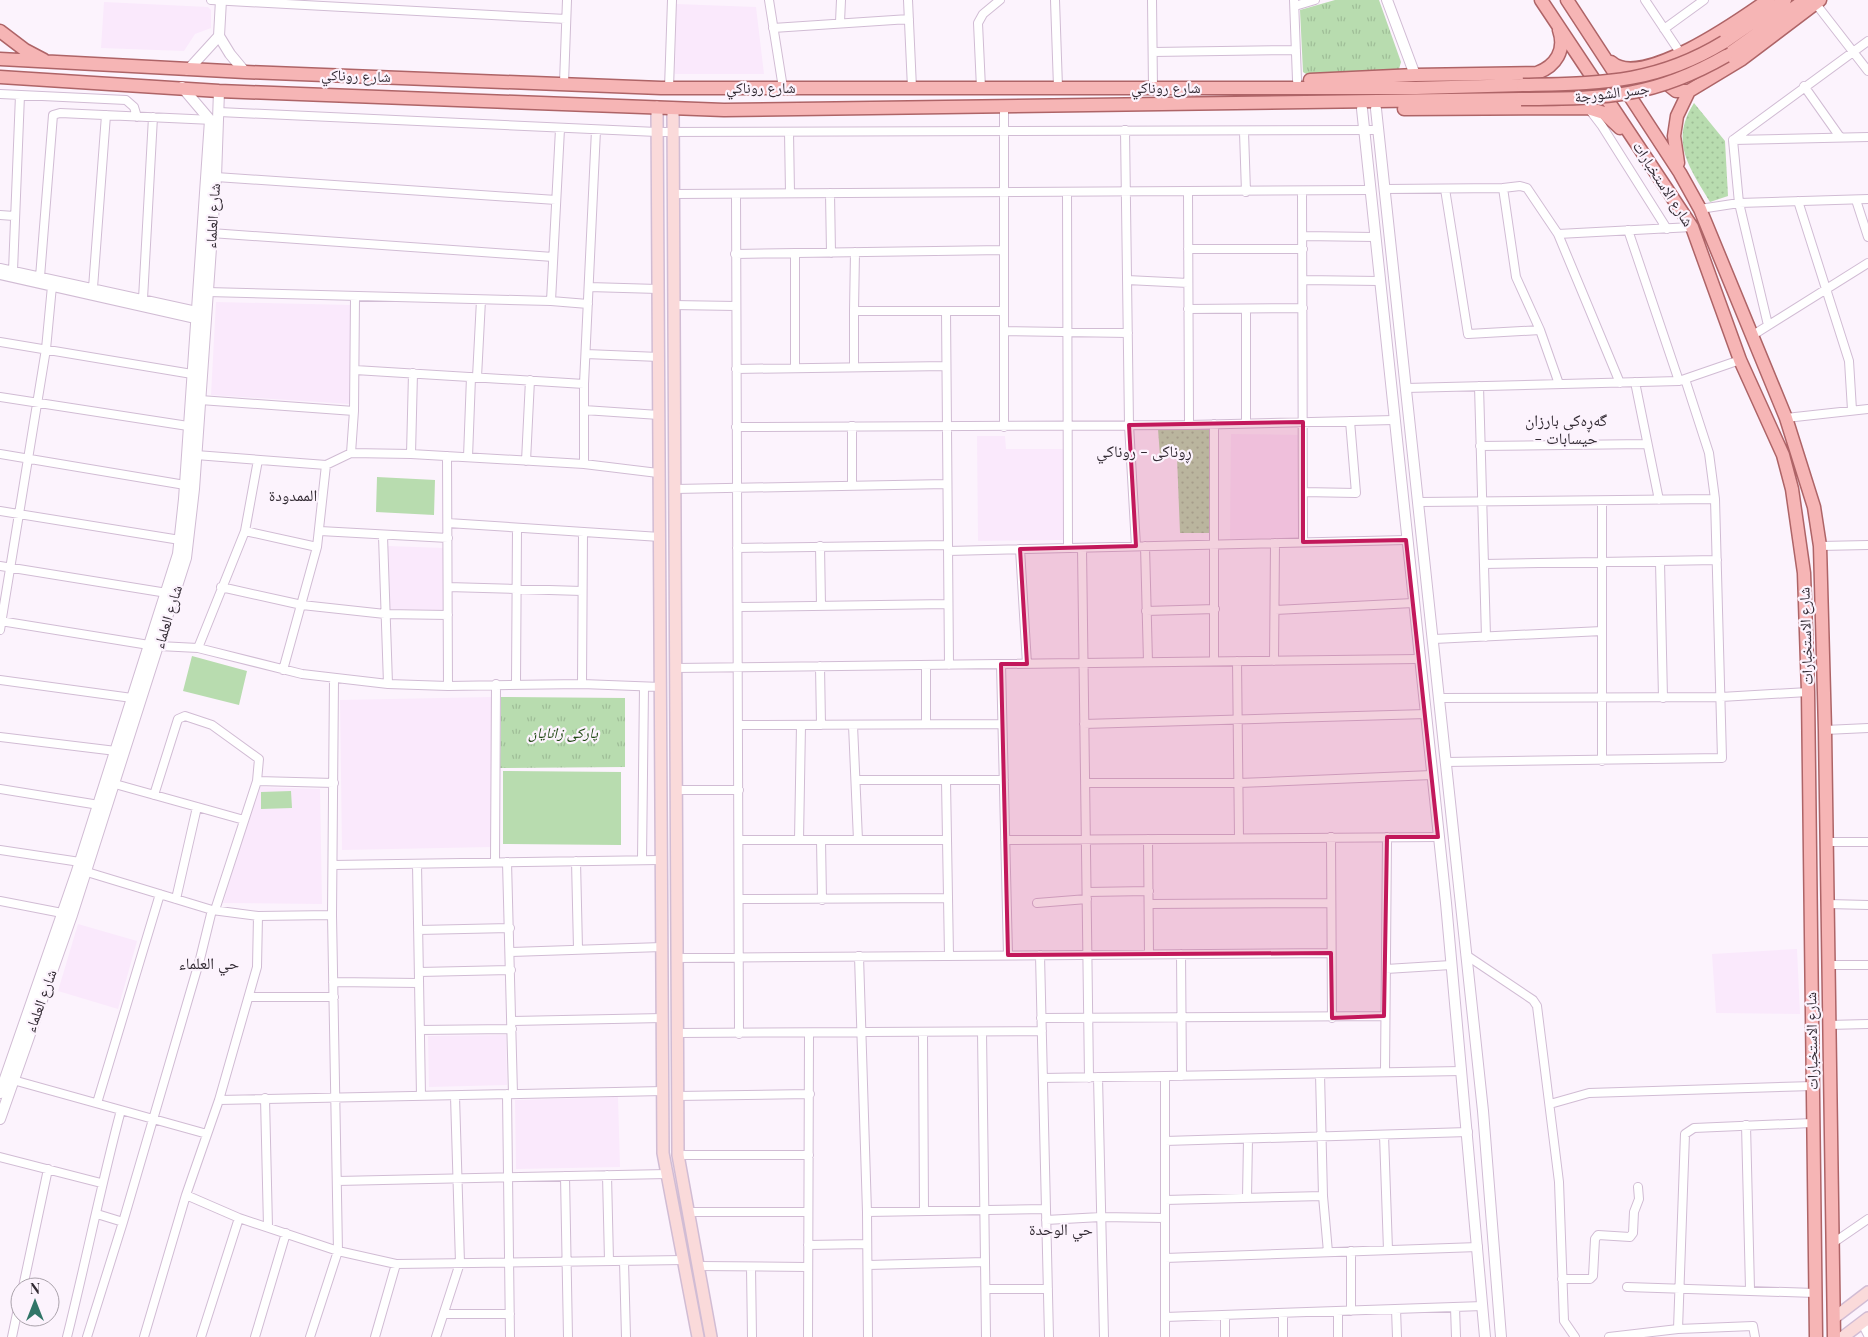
<svg xmlns="http://www.w3.org/2000/svg" width="1868" height="1337" font-family="'Playfair Display','Noto Naskh Arabic',serif">
<defs>
<pattern id="park-tufts" width="24" height="20" patternUnits="userSpaceOnUse" patternTransform="scale(1.25)"><rect width="24" height="20" fill="#b8dcaf"/><path d="M3 7l-1-3M5 7V3M7 7l1-3M15 17l-1-3M17 17v-4M19 17l1-3" fill="none" stroke="#9fbd97"/></pattern>
<pattern id="garden-dots" width="8" height="8" patternUnits="userSpaceOnUse" patternTransform="scale(1.25)"><rect width="8" height="8" fill="#b8dcaf"/><path d="M2 2h.1M6 6h.1" fill="none" stroke="#9fbd97" stroke-width="1.8" stroke-linecap="round"/></pattern>
</defs>
<rect width="100%" height="100%" fill="#fcf3fd"/>
<path fill="#fae9fc" d="M 104,2 L 208,7 L 211,10 L 211,28 L 195,34 L 184,51 L 101,48 Z
M 676,4 L 756,7 L 764,74 L 675,74 Z
M 216,302 L 351,305 L 349,404 L 211,395 Z
M 1231,434 L 1301,435 L 1300,538 L 1230,539 Z
M 977,436 L 1005,436 L 1006,449 L 1064,449 L 1066,540 L 978,541 Z
M 388,546 L 444,548 L 443,610 L 389,609 Z
M 492,697 L 492,847 L 342,850 L 340,700 Z
M 258,787 L 320,789 L 322,904 L 223,903 Z
M 78,924 L 137,941 L 118,1009 L 58,991 Z
M 1797,949 L 1800,1014 L 1716,1013 L 1712,954 Z
M 506,1035 L 507,1085 L 429,1087 L 428,1036 Z
M 618,1097 L 620,1167 L 516,1169 L 515,1100 Z"/>
<path fill="#b8dcaf" d="M 377,477 L 435,480 L 434,515 L 376,512 Z
M 192,656 L 247,671 L 239,705 L 183,691 Z
M 503,771 L 621,772 L 621,845 L 503,844 Z
M 291,791 L 292,808 L 261,809 L 261,792 Z"/>
<path fill="url(#park-tufts)" d="M 1335,0 L 1379,0 L 1401,62 L 1399,69 L 1306,74 L 1303,72 L 1300,10 Z
M 501,697 L 625,698 L 625,767 L 500,768 Z"/>
<path fill="url(#garden-dots)" d="M 1694,103 L 1725,141 L 1728,196 L 1710,202 C 1690,168 1669,142 1694,103 Z
M 1210,427 L 1210,533 L 1180,533 L 1177,457 L 1160,456 L 1158,429 Z"/>
<g fill="none" stroke-linecap="round" stroke-linejoin="round">
<g stroke="#d1bcd4" stroke-width="10">
<path id="minor" d="M 211,0 L 566,19
M 769,0 L 783,88
M 908,0 L 912,88
M 1055,0 L 1058,87
M 1152,0 L 1153,88
M 1294,0 L 1297,80
M 1645,0 L 1681,54
M 1816,4 L 1868,71
M 1295,6 L 1315,0
M 840,22 L 841,0
M 773,28 L 909,19
M 1664,29 L 1704,0
M 1153,52 L 1296,50
M 564,83 L 567,0
M 1804,86 L 1840,137
M 669,88 L 672,0
M 981,88 L 978,23 L 983,14 L 1000,0
M 0,94 L 126,100 L 134,107 L 137,117
M 1004,107 L 1004,427
M 1589,109 L 1602,126 L 1667,229
M 219,112 L 657,132 L 1379,130
M 1125,130 L 1129,425 L 1136,546
M 789,132 L 790,193
M 1244,132 L 1246,192
M 1733,140 L 1739,203 L 1768,325
M 1733,140 L 1868,41
M 1733,140 L 1868,137
M 216,177 L 556,200
M 1503,188 L 1516,277 L 1540,330 L 1559,384
M 1385,189 L 1503,188 L 1520,186 L 1527,188 L 1558,234 L 1620,383
M 1445,189 L 1468,334 L 1540,330
M 1067,192 L 1068,548
M 1188,192 L 1189,425
M 1302,192 L 1303,542
M 830,193 L 831,253
M 673,194 L 1369,190
M 736,194 L 739,1034
M 1856,200 L 1868,237
M 1798,201 L 1849,361 L 1852,410
M 1700,209 L 1739,203 L 1868,199
M 0,215 L 14,216
M 1628,230 L 1679,381
M 211,233 L 553,257
M 1558,234 L 1692,227
M 1303,236 L 1374,237
M 1188,249 L 1303,249
M 795,253 L 795,367
M 735,254 L 1004,250
M 0,268 L 201,312
M 13,271 L 20,95
M 0,275 L 200,320
M 40,277 L 53,115 L 60,113 L 213,120
M 1127,280 L 1188,283
M 1303,280 L 1379,281
M 589,287 L 658,289
M 93,288 L 106,115
M 207,292 L 551,301 L 588,304
M 143,299 L 153,117
M 551,301 L 560,129
M 673,305 L 736,306
M 1188,309 L 1303,308
M 1246,309 L 1246,423
M 854,311 L 855,252
M 946,311 L 949,665
M 1005,331 L 1128,333
M 1753,335 L 1868,263
M 0,342 L 192,374
M 586,354 L 659,357
M 854,366 L 854,311 L 1004,311
M 736,369 L 946,366
M 355,370 L 584,384
M 477,377 L 481,300
M 1635,382 L 1659,500
M 1479,386 L 1486,637
M 1406,388 L 1679,381 L 1740,360
M 0,397 L 188,426
M 200,400 L 354,411
M 584,410 L 659,415
M 1786,418 L 1868,409
M 1214,424 L 1214,661
M 852,426 L 852,486
M 736,427 L 1189,425 L 1394,420
M 1480,446 L 1647,444
M 351,453 L 354,411 L 355,297
M 0,454 L 185,485
M 411,454 L 413,373
M 196,455 L 326,465 L 351,453 L 411,454 L 584,464 L 658,473
M 447,456 L 448,686
M 468,457 L 471,377
M 526,461 L 530,380
M 584,464 L 584,384 L 596,130
M 675,489 L 947,484
M 1303,492 L 1356,493 L 1350,421
M 1602,501 L 1602,761
M 1419,502 L 1715,499
M 0,511 L 180,540
M 448,523 L 660,537
M 245,531 L 317,547
M 320,531 L 448,538
M 383,536 L 388,684
M 820,546 L 821,606
M 1145,546 L 1148,662
M 1820,546 L 1868,545
M 737,548 L 948,545
M 1082,548 L 1089,1078
M 1020,549 L 1027,664
M 948,551 L 1406,540
M 1660,562 L 1663,698
M 1484,564 L 1717,560
M 0,566 L 167,593
M 221,587 L 302,605 L 385,614 L 448,615
M 448,587 L 582,591
M 738,607 L 948,604
M 1275,610 L 1413,603
M 1146,611 L 1215,609
M 0,621 L 149,645
M 0,630 L 46,349 L 52,286
M 1434,639 L 1602,631
M 159,646 L 198,648 L 302,674 L 388,684 L 448,686 L 582,684 L 661,687
M 198,648 L 245,531 L 258,460
M 1237,661 L 1239,838
M 1274,661 L 1275,543
M 1001,664 L 1008,955
M 926,665 L 926,724
M 820,666 L 821,725
M 675,668 L 1419,659
M 283,670 L 317,547 L 326,465
M 0,680 L 132,698
M 516,683 L 517,528
M 582,684 L 583,532
M 1440,698 L 1721,697 L 1808,692
M 1084,724 L 1426,714
M 739,725 L 1002,724
M 853,725 L 858,840
M 1825,730 L 1868,728
M 0,737 L 116,751
M 1446,762 L 1722,758 L 1715,499 L 1709,453 L 1685,379
M 856,780 L 1004,780
M 257,781 L 334,783
M 946,781 L 949,956
M 1085,783 L 1239,783 L 1432,775
M 115,784 L 244,820
M 0,789 L 99,805
M 675,790 L 739,790
M 154,795 L 178,719 L 185,716 L 212,725 L 259,759 L 257,781 L 215,910
M 1331,837 L 1332,1018
M 1148,839 L 1149,954
M 739,840 L 947,840
M 799,840 L 801,725
M 821,840 L 822,900
M 1005,840 L 1438,837
M 1827,842 L 1868,842
M 0,850 L 80,862
M 642,860 L 644,687
M 576,861 L 578,949
M 495,862 L 496,684
M 507,862 L 513,1094
M 417,864 L 421,1096
M 333,865 L 660,860
M 87,872 L 212,910 L 258,916 L 332,915
M 1087,892 L 1149,891
M 176,899 L 197,807
M 740,899 L 948,898
M 0,901 L 62,913
M 1037,903 L 1087,899
M 1149,904 L 1331,903
M 1828,904 L 1868,905
M 418,930 L 510,928
M 511,952 L 662,947
M 1181,954 L 1182,1076
M 1040,955 L 1049,1337
M 1466,955 L 1533,1000 L 1537,1006 L 1559,1182 L 1564,1321 L 1575,1337
M 859,956 L 867,1212 L 868,1337
M 677,958 L 1331,953
M 1829,965 L 1868,965
M 1386,969 L 1451,965
M 419,972 L 511,970
M 333,982 L 419,983
M 249,997 L 334,997
M 1041,1018 L 1384,1016
M 512,1021 L 663,1018
M 1828,1025 L 1868,1024
M 420,1030 L 512,1029
M 982,1032 L 986,1337
M 677,1033 L 1042,1031
M 923,1033 L 924,1211
M 1385,1072 L 1387,837
M 1320,1074 L 1323,1196 L 1328,1252
M 1098,1077 L 1104,1337
M 1043,1078 L 1462,1071
M 13,1080 L 207,1134
M 507,1094 L 510,1337
M 677,1096 L 810,1094
M 265,1098 L 268,1227
M 219,1100 L 663,1091
M 97,1103 L 160,894
M 1550,1104 L 1589,1093 L 1813,1086
M 1746,1125 L 1750,1289
M 1384,1135 L 1388,1250
M 1165,1141 L 1468,1132
M 678,1155 L 809,1155
M 0,1157 L 101,1183
M 607,1175 L 609,1261
M 565,1176 L 568,1337
M 337,1181 L 667,1174
M 186,1195 L 239,1218 L 338,1251 L 396,1264 L 684,1260
M 1247,1198 L 1248,1139
M 1165,1200 L 1323,1196
M 688,1212 L 808,1212
M 867,1212 L 1046,1209
M 97,1214 L 123,1222
M 1046,1220 L 1101,1217 L 1165,1218
M 1833,1243 L 1868,1219
M 808,1245 L 867,1244
M 1351,1251 L 1351,1311
M 1165,1258 L 1478,1247
M 624,1261 L 626,1337
M 868,1265 L 985,1262
M 698,1266 L 807,1267
M 751,1267 L 752,1337
M 1562,1279 L 1590,1279 L 1593,1276 L 1595,1239 L 1598,1235 L 1630,1237 L 1633,1233 L 1634,1212 L 1639,1199 L 1638,1187
M 23,1287 L 48,1169
M 1627,1287 L 1815,1293
M 986,1289 L 1048,1289
M 1455,1307 L 1456,1337
M 1396,1309 L 1397,1337
M 1338,1311 L 1338,1337
M 444,1314 L 510,1314
M 1165,1317 L 1483,1306
M 1862,1323 L 1868,1335
M 1678,1329 L 1685,1134 L 1694,1128 L 1812,1123
M 12,1337 L 20,1299
M 67,1337 C 86,1261 101,1185 121,1110
M 87,1337 L 123,1222 L 200,959 L 212,910
M 144,1337 L 186,1195 L 219,1100 L 257,967 L 258,916
M 201,1337 L 239,1218
M 255,1337 L 286,1233
M 310,1337 L 338,1251 L 332,915 L 334,679
M 375,1337 L 396,1264
M 436,1337 L 460,1263 L 455,1096
M 808,1337 L 809,1034
M 1165,1337 L 1165,1076
M 1225,1337 L 1225,1315
M 1283,1337 L 1283,1313
M 1609,1337 L 1678,1329 L 1753,1326 L 1755,1337"/>
</g>
<g stroke="#d1bcd4" stroke-width="12">
<path id="tertiary" d="M 221,0 L 219,36 L 230,54 L 245,72
M 1387,0 L 1415,75
M 188,70 L 219,36
M 1362,109 L 1446,903 L 1485,1337
M 1376,109 L 1483,1111 L 1501,1337
M 0,1093 L 76,874 L 178,554 L 184,499 L 210,120 L 182,87
M 0,1119 L 72,915 L 186,558 L 194,489 L 216,177 L 219,91"/>
</g>
<g stroke="#d1bcd4" stroke-width="14">
<path id="secondary" d="M 657,107 L 663,1153 L 698,1337
M 673,108 L 678,1155 L 711,1337
M 1834,1318 L 1868,1292
M 1843,1337 L 1868,1318"/>
</g>
<g stroke="#ae6467" stroke-width="15">
<path id="primary" d="M 1541,0 L 1692,227 L 1740,360 L 1783,455 L 1792,489 L 1804,573 L 1808,692 L 1816,1337
M 1567,0 L 1680,173 L 1700,209 L 1786,418 L 1814,507 L 1820,546 L 1825,730 L 1834,1337
M 0,31 L 25,50 L 44,60
M 1724,42 L 1785,0
M 1726,56 L 1805,0
M 0,59 L 245,72 L 661,88 L 1416,88 L 1523,85
M 1671,61 L 1664,72 L 1666,83 L 1676,91 L 1689,91
M 1611,62 C 1641,90 1741,19 1768,0
M 0,77 L 219,91 L 724,110 L 1521,99
M 1310,80 L 1415,75 L 1537,73 C 1556,66 1566,50 1559,30
M 1404,109 L 1588,108 L 1604,113 L 1620,128
M 1678,163 L 1674,136 L 1677,116 L 1689,91 L 1742,59 L 1820,0"/>
</g>
<use href="#minor" stroke="#fff" stroke-width="8"/>
<use href="#tertiary" stroke="#fff" stroke-width="10"/>
<use href="#secondary" stroke="#fadada" stroke-width="11"/>
<use href="#primary" stroke="#f6b5b5" stroke-width="12"/>
<g stroke="#ae6467" stroke-width="15" stroke-linecap="butt">
<path id="primary-bridge" d="M 1523,85 C 1601,83 1655,84 1724,42
M 1521,99 C 1605,98 1651,99 1726,56"/>
</g>
<use href="#primary-bridge" stroke="#f6b5b5" stroke-width="12"/>
</g>
<path fill="#c2185b" fill-opacity="0.2" stroke="#c2185b" stroke-width="4" stroke-linejoin="round" d="M 1303,422 L 1303,542 L 1406,540 L 1438,837 L 1387,837 L 1384,1016 L 1332,1018 L 1331,953 L 1008,955 L 1001,664 L 1027,664 L 1020,549 L 1136,546 L 1129,425 Z"/>
<g text-anchor="middle" stroke-width="4.5" stroke-linejoin="round" paint-order="stroke">
<g font-size="15" fill="#322a33" stroke="#fcf3fd">
<text transform="translate(356 76) rotate(2)" y="5">شارع روناكي</text>
<text x="761" y="93">شارع روناكي</text>
<text x="1166" y="93">شارع روناكي</text>
<text transform="translate(1612 93) rotate(-7)" y="5">جسر الشورجة</text>
<text transform="translate(1663 184) rotate(57)" y="5">شارع الاستخبارات</text>
<text transform="translate(213 216) rotate(-86)" y="5">شارع العلماء</text>
<text transform="translate(168 617) rotate(-73)" y="5">شارع العلماء</text>
<text transform="translate(1806 636) rotate(-92)" y="5">شارع الاستخبارات</text>
<text transform="translate(41 1001) rotate(-70)" y="5">شارع العلماء</text>
<text transform="translate(1812 1041) rotate(-91)" y="5">شارع الاستخبارات</text>
</g>
<g font-size="15" font-style="italic" fill="#1b450e" stroke="#fcf3fd">
<text x="563" y="738">پارکی زانایان</text>
</g>
<g font-size="16" fill="#322a33" stroke="#fcf3fd">
<text x="1566" y="426">گەڕەکی بارزان<tspan x="1566" dy="18">- حیسابات</tspan></text>
<text x="1144" y="457">ڕوناکی - روناكي</text>
<text x="293" y="501">الممدودة</text>
<text x="209" y="969">حي العلماء</text>
<text x="1061" y="1235">حي الوحدة</text>
</g>
</g>
<g transform="translate(35 1302)"><circle r="24" fill="#fcf3fd" stroke="#aba3ac"/>
<path d="M0-4L9 19L0 12L-9 19Z" fill="#317568"/>
<text y="-8" font-size="14" font-weight="bold" text-anchor="middle" fill="#322a33">N</text>
</g>
</svg>
